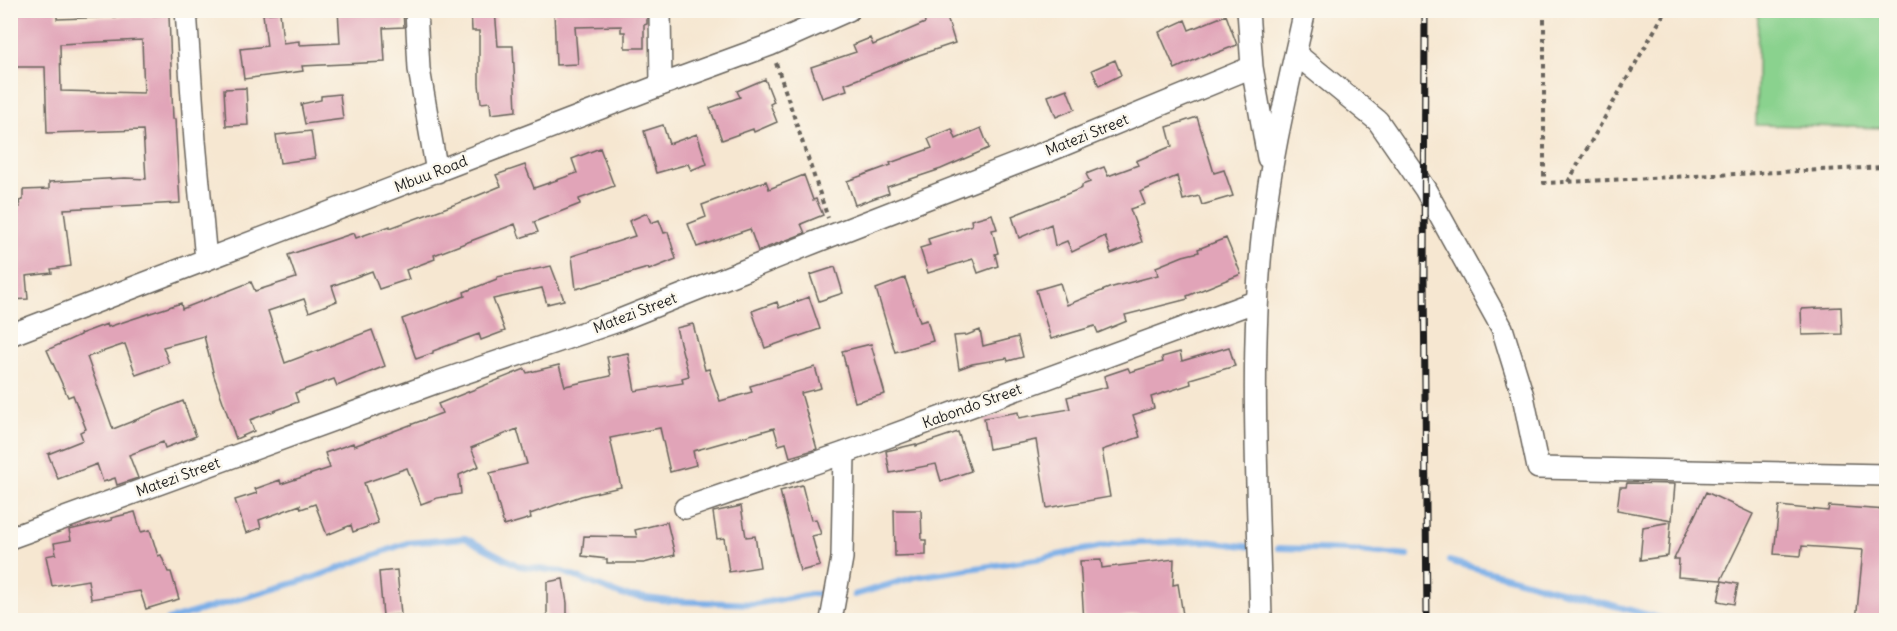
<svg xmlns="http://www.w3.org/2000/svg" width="1897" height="631" font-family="Delius,sans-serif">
<rect width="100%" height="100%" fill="#fbf7ec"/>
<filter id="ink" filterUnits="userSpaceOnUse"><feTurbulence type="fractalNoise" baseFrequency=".0167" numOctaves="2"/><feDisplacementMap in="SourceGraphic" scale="12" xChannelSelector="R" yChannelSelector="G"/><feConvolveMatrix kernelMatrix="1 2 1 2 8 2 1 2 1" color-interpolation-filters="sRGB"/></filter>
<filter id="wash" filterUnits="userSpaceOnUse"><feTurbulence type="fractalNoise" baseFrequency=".008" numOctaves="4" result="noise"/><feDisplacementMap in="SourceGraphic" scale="24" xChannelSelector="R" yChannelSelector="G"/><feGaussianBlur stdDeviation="1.35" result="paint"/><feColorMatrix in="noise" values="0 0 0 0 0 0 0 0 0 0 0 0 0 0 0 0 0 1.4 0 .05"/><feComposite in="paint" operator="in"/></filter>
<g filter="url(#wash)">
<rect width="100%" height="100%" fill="#f6e7d1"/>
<path fill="#8ad28e" stroke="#537755" stroke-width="1.5" d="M 1758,11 L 1886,11 L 1886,128 L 1756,125 Z"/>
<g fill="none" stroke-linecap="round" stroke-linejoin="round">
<path stroke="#7aaee7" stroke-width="6" d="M 1278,548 L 1349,550 L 1408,556
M 1449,561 L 1667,620
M 854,595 L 915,577 L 1043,558 L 1112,544 L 1205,541 L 1252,547
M 168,620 L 315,577 L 407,543 L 465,538 L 519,566 L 563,572 L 622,595 L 670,601 L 755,604 L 811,594 L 823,594"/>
</g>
<g id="blocks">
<path fill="#e1a4b8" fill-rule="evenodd" d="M 10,10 L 57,10 L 57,19 L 169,15 L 173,119 L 175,119 L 180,203 L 64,209 L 71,266 L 51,269 L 52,273 L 26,276 L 28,299 L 10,300 L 10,207 L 20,207 L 19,201 L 23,200 L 23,190 L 49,189 L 49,182 L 125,178 L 146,179 L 143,130 L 47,133 L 45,67 L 10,67 ZM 142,40 L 144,93 L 61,91 L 60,44 Z
M 338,10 L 403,10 L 404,27 L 383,28 L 385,62 L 302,66 L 303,71 L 244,79 L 240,49 L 267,46 L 263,14 L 280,12 L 283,43 L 299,41 L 299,45 L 340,43 Z
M 471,10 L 495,10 L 498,46 L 513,46 L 516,111 L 491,114 L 490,102 L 481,103 L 479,84 L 479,31 L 472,31 Z
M 554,10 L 647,10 L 647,24 L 644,25 L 644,48 L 625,48 L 625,32 L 621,32 L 621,26 L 575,27 L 578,64 L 556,65 Z
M 945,11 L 955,43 L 919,55 L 845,84 L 847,90 L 822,98 L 811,67 L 856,52 L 853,45 L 870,38 L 873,45 L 925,23 L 924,18 Z
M 1226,15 L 1237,45 L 1211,55 L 1210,53 L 1175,69 L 1159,32 L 1185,20 L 1189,30 Z
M 1115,60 L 1121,75 L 1099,86 L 1092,70 Z
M 765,79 L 774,102 L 770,104 L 777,122 L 754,132 L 753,129 L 722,140 L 710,108 L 740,97 L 737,91 Z
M 246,88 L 248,125 L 226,126 L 224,89 Z
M 1067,89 L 1075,109 L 1056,117 L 1048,96 Z
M 340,94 L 343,119 L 305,124 L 301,104 L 321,100 L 321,96 Z
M 1197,117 L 1214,173 L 1224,170 L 1233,196 L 1202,205 L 1199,196 L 1183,200 L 1177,176 L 1140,192 L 1145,204 L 1130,209 L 1142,242 L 1111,254 L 1105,236 L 1072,252 L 1067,241 L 1055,246 L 1051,224 L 1019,238 L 1012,216 L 1082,188 L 1082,185 L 1090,182 L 1086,174 L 1104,167 L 1108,176 L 1138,165 L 1136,161 L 1172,146 L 1167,127 Z
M 663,125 L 669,144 L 697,134 L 707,164 L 691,170 L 688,164 L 656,173 L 644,131 Z
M 981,128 L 989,148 L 941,169 L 887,187 L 889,193 L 855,205 L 847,181 L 891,165 L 890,163 L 932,148 L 928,139 L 952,129 L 956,139 Z
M 311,131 L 315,158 L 280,163 L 276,135 Z
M 600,148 L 614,186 L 579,199 L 580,204 L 534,222 L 538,232 L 520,238 L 515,224 L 434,255 L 435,259 L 406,270 L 409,279 L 379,289 L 372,271 L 332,286 L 337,301 L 309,312 L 304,299 L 268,311 L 285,363 L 372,330 L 385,366 L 337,386 L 334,379 L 295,393 L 298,402 L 250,420 L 254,431 L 236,439 L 214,376 L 204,336 L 163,347 L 169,363 L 136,375 L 125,344 L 87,357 L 113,429 L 183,401 L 196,436 L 165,448 L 163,442 L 129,455 L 138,478 L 117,485 L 115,478 L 103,482 L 97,464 L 58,479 L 48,454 L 83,440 L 80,432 L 86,429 L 73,395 L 68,397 L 47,350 L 80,335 L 80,334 L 107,324 L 108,327 L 181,303 L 182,309 L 251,282 L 255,291 L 296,278 L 288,255 L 354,233 L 356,238 L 390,226 L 390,228 L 467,200 L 501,186 L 496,175 L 525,165 L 534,188 L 577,173 L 572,159 Z
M 804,175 L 813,200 L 816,199 L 823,215 L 801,224 L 805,233 L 758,251 L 750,229 L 697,247 L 688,224 L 706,217 L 702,205 L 766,181 L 769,189 Z
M 647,213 L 651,223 L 659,220 L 664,233 L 668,232 L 676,259 L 649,270 L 648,268 L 576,289 L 572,256 L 635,236 L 629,221 Z
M 992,214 L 997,229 L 992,230 L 998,253 L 995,254 L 998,266 L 978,273 L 973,259 L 928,273 L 920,248 L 930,245 L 928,239 L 972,225 L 971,220 Z
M 1226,238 L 1241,274 L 1187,296 L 1188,299 L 1125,315 L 1127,321 L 1098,333 L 1095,326 L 1051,339 L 1036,290 L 1060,283 L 1067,305 L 1109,288 L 1158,275 L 1156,267 L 1183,256 L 1199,252 L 1198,249 Z
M 551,266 L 564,300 L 547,304 L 542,288 L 493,299 L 505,331 L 481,340 L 479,334 L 433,351 L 433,353 L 416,359 L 402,319 L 465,296 L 464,292 L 497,279 L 497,277 Z
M 835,267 L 843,293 L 819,301 L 810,275 Z
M 905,278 L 920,322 L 927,320 L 933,341 L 895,352 L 876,289 Z
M 809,297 L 820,329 L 765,348 L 752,311 L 777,302 L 779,308 Z
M 1841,307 L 1842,334 L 1802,335 L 1801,309 Z
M 693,324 L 705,370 L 709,369 L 720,401 L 752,392 L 750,386 L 815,367 L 821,388 L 801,393 L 817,449 L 790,457 L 786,443 L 779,445 L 774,428 L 693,451 L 696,465 L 670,472 L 660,428 L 610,438 L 621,487 L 581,496 L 530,514 L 531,518 L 504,526 L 490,473 L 527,464 L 517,429 L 471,448 L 479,466 L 459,475 L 461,494 L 437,498 L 421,504 L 407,468 L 364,483 L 378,523 L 353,532 L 351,525 L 327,535 L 315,504 L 301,509 L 300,505 L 259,520 L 261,528 L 246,533 L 235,500 L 257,493 L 255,489 L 280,480 L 281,484 L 330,468 L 325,453 L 353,443 L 354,446 L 442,413 L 438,404 L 525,369 L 527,373 L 559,365 L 565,386 L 611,376 L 607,357 L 628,353 L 635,391 L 683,383 L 682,378 L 689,376 L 676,328 Z
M 980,330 L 983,346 L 1018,337 L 1023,357 L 1008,361 L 1007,358 L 972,364 L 959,369 L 954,336 L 967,335 Z
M 871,344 L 885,394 L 855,402 L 842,351 Z
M 1229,347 L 1235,366 L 1190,379 L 1191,384 L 1151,397 L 1154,408 L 1133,415 L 1140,437 L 1102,450 L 1110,497 L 1047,508 L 1036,440 L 989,449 L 984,418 L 1018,412 L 1019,418 L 1070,409 L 1067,397 L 1107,387 L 1104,376 L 1128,368 L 1130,372 L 1163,362 L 1162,357 L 1180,352 L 1182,361 Z
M 958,432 L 971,471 L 941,481 L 936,464 L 890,473 L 886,451 L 916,444 L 916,446 Z
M 1627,483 L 1675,484 L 1672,520 L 1617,510 L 1620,487 L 1626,487 Z
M 802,485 L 811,520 L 816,519 L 821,534 L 812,536 L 820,566 L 800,571 L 780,491 Z
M 1706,492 L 1753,514 L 1721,580 L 1678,577 L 1679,559 L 1674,559 Z
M 741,506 L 746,537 L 755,536 L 760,567 L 729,572 L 724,538 L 717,539 L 713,512 Z
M 1779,506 L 1828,511 L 1829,506 L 1887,510 L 1887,621 L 1856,621 L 1863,550 L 1802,546 L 1801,556 L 1774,554 Z
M 894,510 L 921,510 L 922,540 L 926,540 L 926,555 L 895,556 Z
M 135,512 L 141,532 L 150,530 L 158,556 L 161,555 L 168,572 L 171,572 L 179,599 L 146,609 L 140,591 L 91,599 L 88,580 L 52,586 L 46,556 L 56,554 L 54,543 L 71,540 L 69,530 L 112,520 L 111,518 Z
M 667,522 L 675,555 L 644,563 L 607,563 L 607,559 L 582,556 L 584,536 L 637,537 L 635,530 Z
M 1671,522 L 1668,556 L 1640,560 L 1643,527 Z
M 1174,559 L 1173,585 L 1178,584 L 1184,621 L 1140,621 L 1139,614 L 1106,618 L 1106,621 L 1084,621 L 1080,561 L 1101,560 L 1102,568 Z
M 397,570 L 401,615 L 383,616 L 379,572 Z
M 563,579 L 567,603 L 567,621 L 547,621 L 547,582 Z
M 1722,581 L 1738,584 L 1734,604 L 1718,601 Z"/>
</g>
</g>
<g filter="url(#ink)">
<use href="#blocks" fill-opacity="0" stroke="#68635b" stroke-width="1.5"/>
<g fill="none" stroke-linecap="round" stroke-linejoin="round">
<g stroke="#68635b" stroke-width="24">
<path id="street" d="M 186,10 L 195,141 L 206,260
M 416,10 L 419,69 L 437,172
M 660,10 L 661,85
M 1248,10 L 1252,67 L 1268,158
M 1296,54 L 1378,121 L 1425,189 L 1502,328 L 1523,396 L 1538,468 L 1886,475
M 10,335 L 661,85 L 770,45 L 849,10
M 685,508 L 844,453 L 1257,301
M 10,538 L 435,383 L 615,322 L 833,235 L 1054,149 L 1252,67
M 831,620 L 842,558 L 844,453
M 1261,620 C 1258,491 1249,359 1263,229 C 1271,155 1289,83 1305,10"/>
</g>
<path stroke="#68635b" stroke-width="4" stroke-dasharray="4.5 4.5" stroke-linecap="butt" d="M 1544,10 L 1544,183 L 1886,167
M 776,63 L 828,218
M 1568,182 L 1666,10"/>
<use href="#street" stroke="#fff" stroke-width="21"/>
<g stroke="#1c1c1c" stroke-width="7">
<path id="rail" d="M 1425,10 L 1424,280 L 1427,620"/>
</g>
<use href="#rail" stroke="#fbf7ec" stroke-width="4.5" stroke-dasharray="14" stroke-linecap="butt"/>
</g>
</g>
<g text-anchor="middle" stroke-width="5" stroke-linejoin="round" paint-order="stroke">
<g font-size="15" fill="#1c1c1c" stroke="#fbf7ec">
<text transform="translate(1087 135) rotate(-22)" y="5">Matezi Street</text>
<text transform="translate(431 174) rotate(-21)" y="5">Mbuu Road</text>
<text transform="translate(635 313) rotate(-21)" y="5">Matezi Street</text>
<text transform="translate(972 406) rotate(-20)" y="5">Kabondo Street</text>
<text transform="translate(178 477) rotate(-20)" y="5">Matezi Street</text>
</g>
</g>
<rect width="1897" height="631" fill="none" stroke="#fbf7ec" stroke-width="36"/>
</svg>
